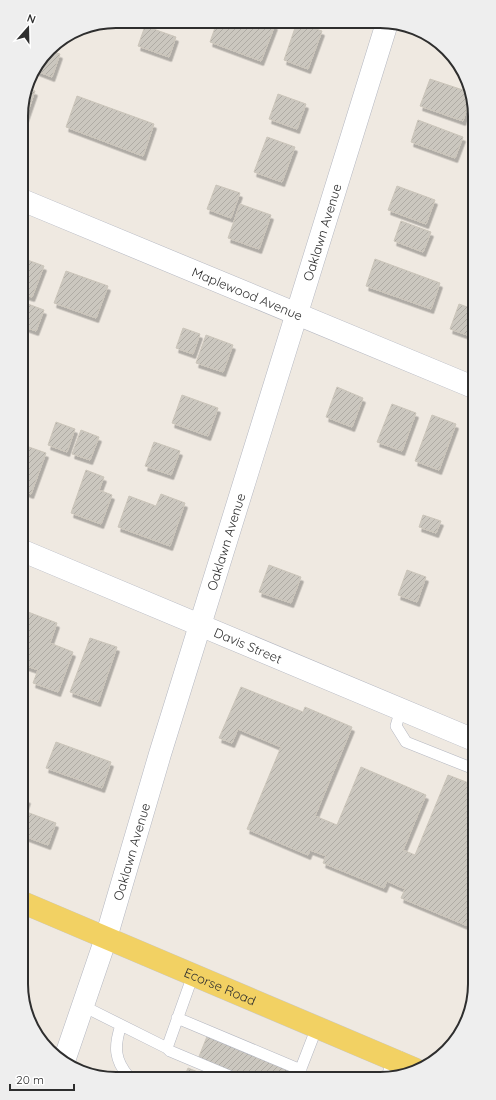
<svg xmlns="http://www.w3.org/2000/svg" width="496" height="1100" font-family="Quicksand,sans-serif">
<defs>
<pattern id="building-hatch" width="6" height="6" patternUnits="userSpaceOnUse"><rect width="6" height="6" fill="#cbc7bf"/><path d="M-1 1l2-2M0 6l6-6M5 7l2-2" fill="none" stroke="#afaba4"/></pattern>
<filter id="shadow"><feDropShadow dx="2.5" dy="4.5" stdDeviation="0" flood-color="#0004"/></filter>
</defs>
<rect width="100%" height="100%" fill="#efe9e1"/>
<path fill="url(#building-hatch)" stroke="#cbc5ba" filter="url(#shadow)" d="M 217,22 L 267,22 L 275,25 L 261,61 L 210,42 Z
M 297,22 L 322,31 L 308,69 L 284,60 Z
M 145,26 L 176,37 L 169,57 L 138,46 Z
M 49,50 L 60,54 L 52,77 L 34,70 Z
M 430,79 L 472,93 L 463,121 L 420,106 Z
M 27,88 L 35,91 L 25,120 L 21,119 L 21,110 Z
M 278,94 L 306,104 L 297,129 L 269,119 Z
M 77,96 L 154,124 L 143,156 L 66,127 Z
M 418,120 L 463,137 L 455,158 L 411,142 Z
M 267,137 L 295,147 L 282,182 L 254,172 Z
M 216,185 L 240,193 L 231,218 L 207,209 Z
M 397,186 L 435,200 L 426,224 L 388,210 Z
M 240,204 L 271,215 L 259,249 L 228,238 Z
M 401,221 L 431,232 L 423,252 L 394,241 Z
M 22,258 L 44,266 L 32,297 L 22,294 Z
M 375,259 L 440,283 L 431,309 L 366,286 Z
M 66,271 L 108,286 L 96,318 L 54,303 Z
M 472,303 L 473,337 L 450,329 L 459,304 L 470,308 Z
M 28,304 L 44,310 L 36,331 L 22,326 Z
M 183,328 L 200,334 L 193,354 L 176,348 Z
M 206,335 L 233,345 L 223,372 L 196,363 Z
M 337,387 L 363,398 L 352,427 L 326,417 Z
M 182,395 L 218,408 L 208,436 L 172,423 Z
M 392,404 L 416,413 L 402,451 L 377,442 Z
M 432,415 L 456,424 L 439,470 L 415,461 Z
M 56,422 L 75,429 L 67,452 L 48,445 Z
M 81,430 L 99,437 L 90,460 L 72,454 Z
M 154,442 L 180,451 L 171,475 L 145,466 Z
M 26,446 L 46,453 L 31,494 L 23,491 L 22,457 Z
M 86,470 L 104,477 L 99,490 L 112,495 L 101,524 L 71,513 Z
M 161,494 L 185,503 L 170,546 L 118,527 L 129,496 L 156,506 Z
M 423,515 L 441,521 L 436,533 L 419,527 Z
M 269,565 L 301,577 L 291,603 L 259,592 Z
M 407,570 L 426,577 L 417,602 L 398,595 Z
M 28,612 L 57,623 L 50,643 L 73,652 L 58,692 L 33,683 L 38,670 L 23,665 L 23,624 Z
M 90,638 L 117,647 L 98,702 L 70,692 Z
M 241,687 L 303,712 L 305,707 L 352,727 L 315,816 L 337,825 L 361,767 L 426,795 L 403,850 L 415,855 L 448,775 L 474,785 L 475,929 L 401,898 L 405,889 L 387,881 L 384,888 L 323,863 L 326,856 L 310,850 L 308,855 L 247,829 L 281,747 L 238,729 L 232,743 L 219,738 Z
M 56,742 L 111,762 L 102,788 L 46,768 Z
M 24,798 L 28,799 L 24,811 L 56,823 L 48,845 L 24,836 Z
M 208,1034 L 294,1070 L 292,1076 L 241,1077 L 198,1059 Z
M 188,1068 L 210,1077 L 184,1077 Z"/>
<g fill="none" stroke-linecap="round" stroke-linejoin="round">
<g stroke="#b4b7c1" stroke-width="12">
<path id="lane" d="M 401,709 L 396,726 L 406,742 L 474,769
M 83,1006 L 167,1048 L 170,1051 L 232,1077
M 177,1018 L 301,1070
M 121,1025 C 114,1046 114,1060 129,1077
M 167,1048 L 193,975
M 298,1076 L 317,1027"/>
</g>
<g stroke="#b4b7c1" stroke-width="23">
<g id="street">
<path id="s1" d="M 22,200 L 473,387"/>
<path id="s2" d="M 23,551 L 474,740"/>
<path id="s3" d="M 64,1061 L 106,938 L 160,754 L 387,23"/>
<path d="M 393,1076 L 398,1062"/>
</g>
</g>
<g stroke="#c9c9c9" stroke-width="23">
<g id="primary">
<path id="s4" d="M 24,903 L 415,1069"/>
</g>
</g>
<use href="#lane" stroke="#fff" stroke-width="11"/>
<use href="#street" stroke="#fff" stroke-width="22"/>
<use href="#primary" stroke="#f2d163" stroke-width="22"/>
</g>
<g text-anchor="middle" stroke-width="3" stroke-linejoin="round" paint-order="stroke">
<g font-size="13" fill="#2e2e2e" stroke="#fff">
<text dy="5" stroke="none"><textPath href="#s3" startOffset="868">Oaklawn Avenue</textPath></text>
<text dy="5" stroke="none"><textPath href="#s1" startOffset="244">Maplewood Avenue</textPath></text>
<text dy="5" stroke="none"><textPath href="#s3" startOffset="544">Oaklawn Avenue</textPath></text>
<text dy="5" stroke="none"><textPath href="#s2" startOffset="244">Davis Street</textPath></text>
<text dy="5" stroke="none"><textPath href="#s3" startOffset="220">Oaklawn Avenue</textPath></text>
<text dy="5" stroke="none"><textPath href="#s4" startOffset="213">Ecorse Road</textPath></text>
</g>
</g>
<path d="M0 0H496V1100H0ZM116 28H380A88 88 0 0 1 468 116V984A88 88 0 0 1 380 1072H116A88 88 0 0 1 28 984V116A88 88 0 0 1 116 28Z" fill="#eee" fill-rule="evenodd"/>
<path fill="none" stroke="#2e2e2e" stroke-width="2" d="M116 28H380A88 88 0 0 1 468 116V984A88 88 0 0 1 380 1072H116A88 88 0 0 1 28 984V116A88 88 0 0 1 116 28Z"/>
<g transform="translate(28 28) rotate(20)" stroke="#ffffff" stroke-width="3" paint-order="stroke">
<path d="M0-3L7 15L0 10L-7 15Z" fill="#2e2e2e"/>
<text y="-6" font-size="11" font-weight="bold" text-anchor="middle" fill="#2e2e2e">N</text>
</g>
<path d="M10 1084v6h64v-6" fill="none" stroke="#2e2e2e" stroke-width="2"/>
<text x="16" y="1084" font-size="12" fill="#2e2e2e" stroke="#ffffff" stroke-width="3" paint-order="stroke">20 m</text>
</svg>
